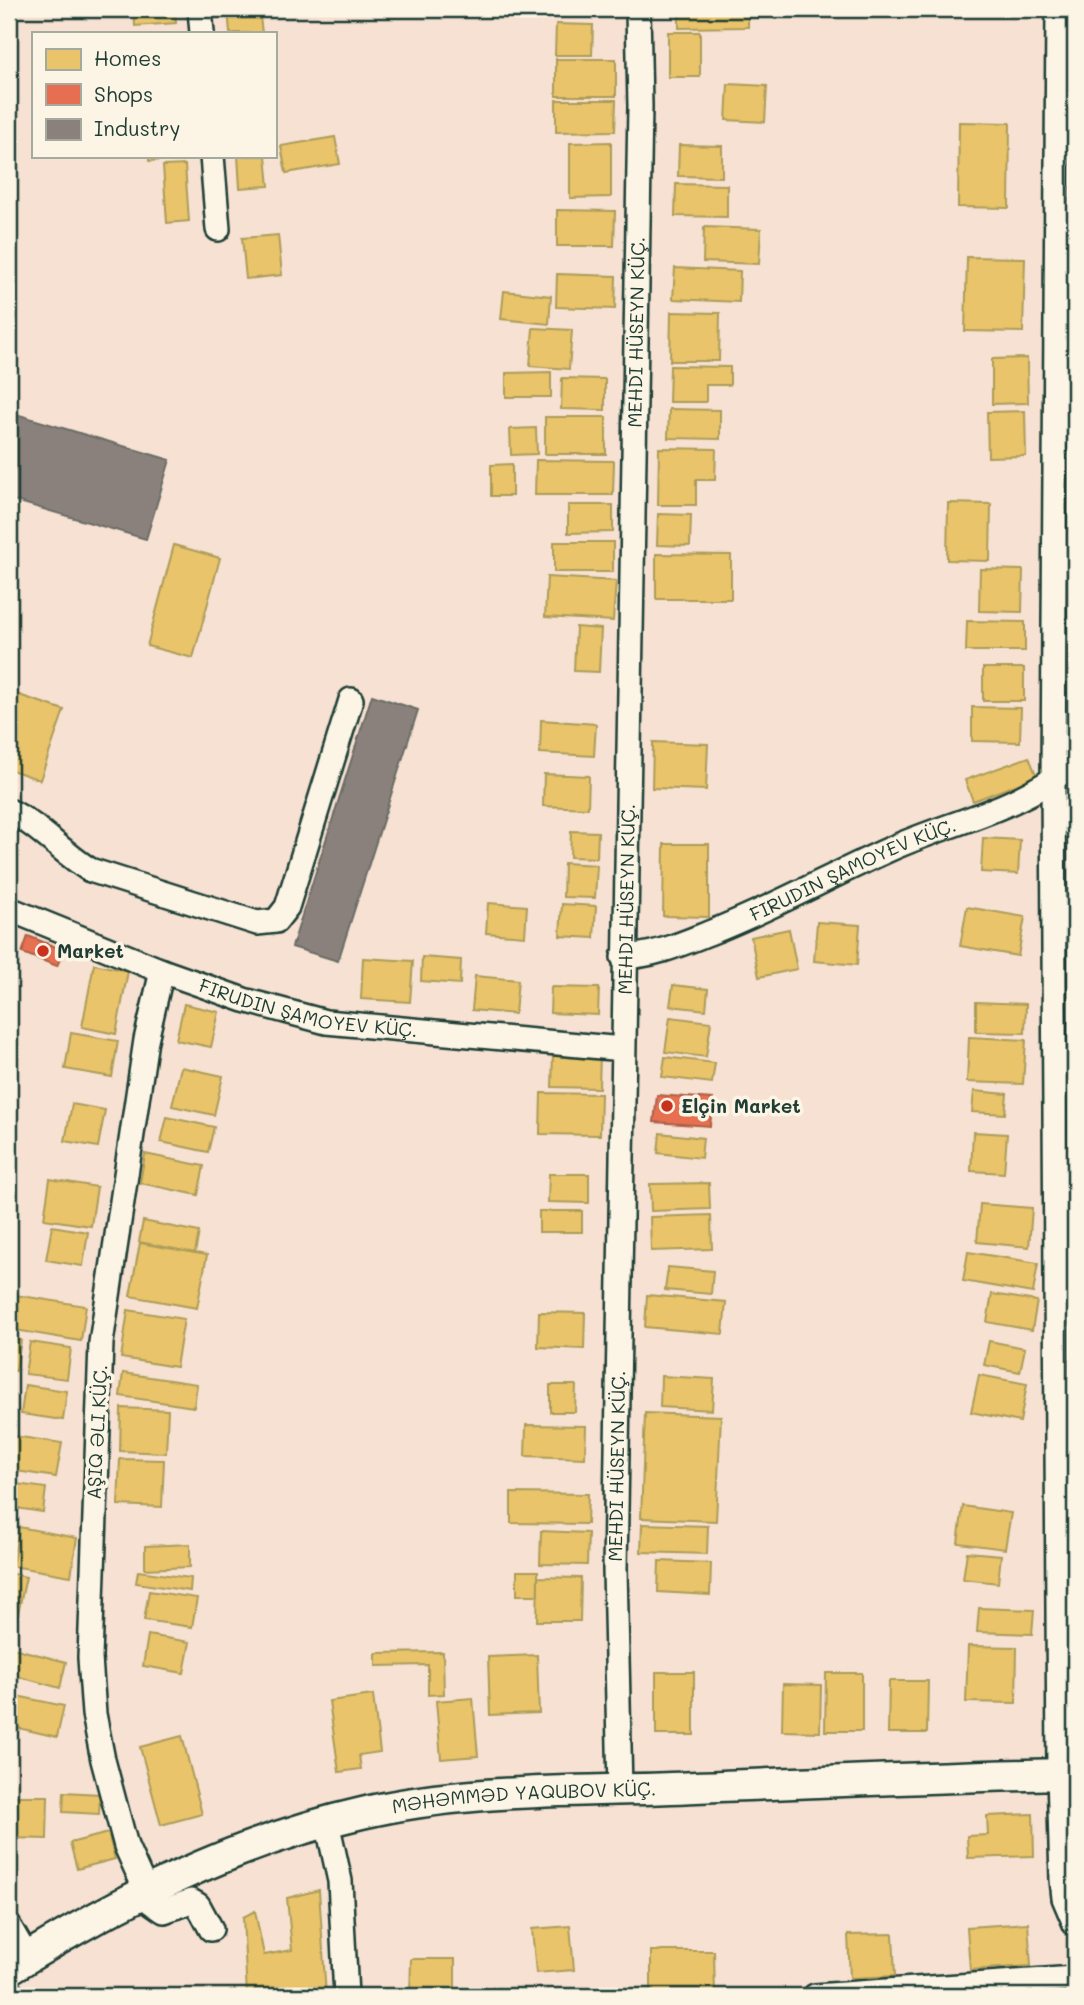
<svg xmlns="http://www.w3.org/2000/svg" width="1084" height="2005" font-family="Mali,sans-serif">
<rect width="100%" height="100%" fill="#f7e1d2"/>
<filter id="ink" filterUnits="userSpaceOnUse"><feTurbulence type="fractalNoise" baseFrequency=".0143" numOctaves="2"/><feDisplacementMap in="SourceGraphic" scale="14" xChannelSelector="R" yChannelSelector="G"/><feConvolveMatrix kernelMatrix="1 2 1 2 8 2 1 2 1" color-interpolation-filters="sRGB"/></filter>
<g filter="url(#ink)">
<path fill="#e9c46a" stroke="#ac9c5a" stroke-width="2" d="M 134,9 L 175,9 L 176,23 L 135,26 Z
M 228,9 L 259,9 L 262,33 L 230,33 Z
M 679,9 L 748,9 L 748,27 L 679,28 Z
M 556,24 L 593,25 L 592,55 L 555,55 Z
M 668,32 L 700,32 L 700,77 L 668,77 Z
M 556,59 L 616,59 L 616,96 L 556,96 Z
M 728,84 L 767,86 L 765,122 L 726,120 Z
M 556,100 L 616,100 L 615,131 L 556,132 Z
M 959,122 L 1010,123 L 1009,208 L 958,207 Z
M 335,137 L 340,164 L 286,173 L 281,146 Z
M 611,142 L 611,197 L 570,198 L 570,143 Z
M 679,145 L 722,146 L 722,177 L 678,176 Z
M 149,156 L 183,156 L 183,159 L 149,161 Z
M 238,156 L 266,156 L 269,186 L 240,188 Z
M 185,165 L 189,221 L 167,223 L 163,166 Z
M 676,184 L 727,185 L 727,217 L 675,216 Z
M 557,210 L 615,211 L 614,246 L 557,246 Z
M 704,227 L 761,229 L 759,264 L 703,262 Z
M 278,235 L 282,275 L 246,279 L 242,238 Z
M 967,257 L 1025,258 L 1023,332 L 965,331 Z
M 675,268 L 740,271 L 739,302 L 673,299 Z
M 557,274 L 616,276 L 615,309 L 556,307 Z
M 504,291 L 551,296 L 549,324 L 501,319 Z
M 671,312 L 720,313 L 719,361 L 670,361 Z
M 533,328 L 572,330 L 569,369 L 530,366 Z
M 1027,358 L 1028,403 L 992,404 L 992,359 Z
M 670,366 L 730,367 L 730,385 L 706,385 L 706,402 L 669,402 Z
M 551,372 L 551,397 L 506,397 L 506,373 Z
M 562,378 L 605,379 L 605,410 L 561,409 Z
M 669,409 L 720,410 L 720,439 L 668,438 Z
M 1025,411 L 1026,456 L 988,457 L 987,412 Z
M 545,417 L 606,417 L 606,454 L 545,454 Z
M 536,428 L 537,454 L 511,455 L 510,429 Z
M 659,448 L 716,449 L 715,480 L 696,480 L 696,505 L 658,505 Z
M 536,460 L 614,461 L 613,495 L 535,495 Z
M 512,464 L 512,496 L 491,496 L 491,465 Z
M 948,503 L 991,504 L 990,561 L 947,560 Z
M 568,505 L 613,505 L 613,532 L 568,533 Z
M 658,514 L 691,515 L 690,546 L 657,545 Z
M 554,542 L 613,542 L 613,572 L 554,572 Z
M 174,545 L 220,558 L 193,658 L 147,646 Z
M 656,554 L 731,555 L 731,599 L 656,599 Z
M 980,569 L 1023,570 L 1022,612 L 979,611 Z
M 547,577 L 616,581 L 613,621 L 545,617 Z
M 967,621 L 1025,622 L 1025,651 L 966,651 Z
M 576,627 L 601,629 L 599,672 L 574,671 Z
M 983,668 L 1024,668 L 1024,701 L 983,701 Z
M 13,693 L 64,710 L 40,780 L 9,769 L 9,706 Z
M 972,707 L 1021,708 L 1020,742 L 972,741 Z
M 541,720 L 596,724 L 594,756 L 540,753 Z
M 653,742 L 708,744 L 706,790 L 652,788 Z
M 1029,757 L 1037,777 L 973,801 L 965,780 Z
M 544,774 L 589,776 L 588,808 L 543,806 Z
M 571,831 L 598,832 L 597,858 L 570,857 Z
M 983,838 L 1020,840 L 1018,874 L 981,872 Z
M 664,844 L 709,844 L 709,917 L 663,916 Z
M 564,863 L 597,865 L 595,898 L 563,897 Z
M 488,903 L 527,906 L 525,936 L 486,933 Z
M 562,904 L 596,906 L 594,938 L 560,936 Z
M 967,907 L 1025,917 L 1018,956 L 960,946 Z
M 817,922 L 860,925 L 857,965 L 814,961 Z
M 789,929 L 797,969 L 759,977 L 751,937 Z
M 422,957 L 461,960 L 460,984 L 421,981 Z
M 363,958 L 413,961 L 410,1002 L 361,999 Z
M 94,964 L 128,971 L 116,1034 L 82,1027 Z
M 475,976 L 518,980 L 515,1014 L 472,1010 Z
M 673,985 L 708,989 L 706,1010 L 670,1006 Z
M 551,987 L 599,988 L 598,1015 L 550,1013 Z
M 976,1002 L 1026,1004 L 1025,1033 L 976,1032 Z
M 184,1004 L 219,1012 L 211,1047 L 176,1040 Z
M 670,1017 L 711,1022 L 706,1057 L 665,1052 Z
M 71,1033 L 118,1041 L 112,1077 L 65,1069 Z
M 969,1037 L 1026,1040 L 1023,1084 L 967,1082 Z
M 553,1053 L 600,1054 L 599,1088 L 552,1087 Z
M 665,1057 L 715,1063 L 712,1083 L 662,1077 Z
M 181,1067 L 223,1076 L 214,1115 L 172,1106 Z
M 974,1091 L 1007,1094 L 1005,1114 L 972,1112 Z
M 541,1093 L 601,1094 L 600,1135 L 540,1134 Z
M 72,1104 L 105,1110 L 98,1147 L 65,1141 Z
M 167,1117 L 214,1127 L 208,1152 L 161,1142 Z
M 973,1132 L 1007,1134 L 1004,1173 L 971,1171 Z
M 660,1133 L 703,1138 L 701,1158 L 658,1153 Z
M 145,1154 L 204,1166 L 198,1195 L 140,1183 Z
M 549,1174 L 589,1174 L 589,1203 L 548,1202 Z
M 50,1179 L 97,1187 L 91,1226 L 44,1219 Z
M 709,1183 L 710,1209 L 651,1211 L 650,1184 Z
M 980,1204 L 1032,1208 L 1029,1247 L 977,1242 Z
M 539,1211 L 582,1211 L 582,1232 L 539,1232 Z
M 711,1215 L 712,1249 L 651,1251 L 650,1217 Z
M 143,1221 L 199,1232 L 195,1253 L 139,1242 Z
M 52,1226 L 88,1232 L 83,1266 L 46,1260 Z
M 140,1243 L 207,1255 L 197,1308 L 130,1296 Z
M 968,1252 L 1038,1263 L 1033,1293 L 963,1281 Z
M 668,1267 L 713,1271 L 711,1294 L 665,1290 Z
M 9,1294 L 86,1306 L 81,1341 L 9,1329 Z
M 992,1294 L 1037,1301 L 1032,1330 L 987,1322 Z
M 647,1295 L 726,1302 L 723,1334 L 645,1327 Z
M 128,1310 L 184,1319 L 176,1367 L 121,1358 Z
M 539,1312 L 585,1313 L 584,1349 L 538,1347 Z
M 9,1338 L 21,1340 L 16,1371 L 9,1370 Z
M 989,1341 L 1025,1348 L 1020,1372 L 984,1365 Z
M 30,1342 L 71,1348 L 67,1379 L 25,1374 Z
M 123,1373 L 197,1384 L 194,1407 L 120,1396 Z
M 979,1375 L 1027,1384 L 1020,1422 L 971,1412 Z
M 661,1376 L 714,1379 L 712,1410 L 660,1407 Z
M 25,1385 L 67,1391 L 63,1420 L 21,1414 Z
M 550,1385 L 576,1385 L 575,1412 L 550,1412 Z
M 121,1408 L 168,1410 L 166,1453 L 120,1451 Z
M 645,1413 L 721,1416 L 716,1521 L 641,1518 Z
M 526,1425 L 586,1426 L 585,1458 L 525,1456 Z
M 14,1436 L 62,1443 L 56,1477 L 9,1470 Z
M 120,1459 L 164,1460 L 162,1507 L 118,1505 Z
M 9,1483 L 46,1488 L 43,1512 L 9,1507 Z
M 511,1493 L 588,1494 L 587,1524 L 511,1523 Z
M 963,1506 L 1011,1513 L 1005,1549 L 958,1543 Z
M 642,1524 L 708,1526 L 707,1554 L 641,1552 Z
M 19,1527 L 77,1538 L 71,1576 L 12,1566 Z
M 541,1531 L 588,1533 L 587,1565 L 540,1564 Z
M 190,1544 L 190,1567 L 145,1569 L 145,1546 Z
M 967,1552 L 1001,1555 L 998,1583 L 963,1579 Z
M 659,1561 L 711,1563 L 710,1595 L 658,1592 Z
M 138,1571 L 191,1578 L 190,1591 L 136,1583 Z
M 517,1571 L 538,1571 L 538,1595 L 517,1595 Z
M 9,1573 L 26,1577 L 15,1627 L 9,1626 Z
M 538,1577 L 581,1578 L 580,1621 L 537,1621 Z
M 149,1591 L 197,1598 L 192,1627 L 144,1620 Z
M 979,1608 L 1034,1610 L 1032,1634 L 977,1632 Z
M 148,1635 L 190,1642 L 184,1673 L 143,1666 Z
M 968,1646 L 1017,1647 L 1016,1703 L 966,1702 Z
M 9,1647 L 66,1662 L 60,1688 L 9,1674 Z
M 443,1652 L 444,1694 L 428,1695 L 428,1665 L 376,1666 L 376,1653 Z
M 537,1655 L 539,1713 L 490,1715 L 488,1657 Z
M 656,1672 L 694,1672 L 694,1735 L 656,1735 Z
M 826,1673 L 862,1673 L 862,1731 L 825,1731 Z
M 889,1681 L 928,1681 L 927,1733 L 888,1733 Z
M 783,1684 L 821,1685 L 820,1732 L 782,1731 Z
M 373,1695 L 380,1752 L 359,1755 L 361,1769 L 339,1772 L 329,1701 Z
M 17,1696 L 64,1706 L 57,1737 L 10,1726 Z
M 473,1698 L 478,1756 L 441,1759 L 436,1701 Z
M 182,1736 L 202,1814 L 161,1825 L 140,1747 Z
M 64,1792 L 100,1794 L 99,1814 L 63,1812 Z
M 11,1796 L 48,1796 L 47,1839 L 10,1838 Z
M 1033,1814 L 1034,1856 L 968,1858 L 967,1836 L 988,1835 L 987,1816 Z
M 108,1833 L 115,1859 L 77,1869 L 70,1843 Z
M 319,1890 L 326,1996 L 247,1996 L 243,1917 L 255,1911 L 264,1955 L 292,1950 L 287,1898 Z
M 1028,1923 L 1031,1966 L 970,1970 L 967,1927 Z
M 570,1926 L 574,1970 L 536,1973 L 532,1929 Z
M 893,1934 L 895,1976 L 850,1978 L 848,1935 Z
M 651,1951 L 714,1951 L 715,1996 L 651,1996 Z
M 411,1959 L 455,1959 L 455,1996 L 410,1996 Z"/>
<path fill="#e76f51" stroke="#ab6048" stroke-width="2" d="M 28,936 L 64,950 L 57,966 L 22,953 Z
M 657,1095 L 713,1099 L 710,1126 L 654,1122 Z"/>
<path fill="#8a817c" stroke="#6a6d66" stroke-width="2" d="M 9,412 L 170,460 L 146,539 L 9,499 Z
M 372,695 L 418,710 L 338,961 L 292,947 Z"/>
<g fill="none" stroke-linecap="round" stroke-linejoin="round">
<g stroke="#1f3d34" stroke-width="28">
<g id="minor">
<path d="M 200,9 L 202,33"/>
<path d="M 1058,9 L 1053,781 L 1059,1774 L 1062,1880 L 1064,1898 L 1075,1924"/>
<path d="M 212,156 L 218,229"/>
<path d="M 9,811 C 39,825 61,852 90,870 L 257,923 L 276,921 L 287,907 L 351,700"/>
<path id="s1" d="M 9,909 L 162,971 L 244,1000 L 326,1022 L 623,1049"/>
<path id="s2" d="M 623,957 C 654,956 681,944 709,933 C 771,909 828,877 888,850 C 957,819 1013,813 1075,763"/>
<path d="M 162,971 L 146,1040 L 101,1343 L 90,1658 L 94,1714 L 103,1760 L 126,1846 L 151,1902 L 164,1911 L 191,1901 L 198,1905 L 211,1929"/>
<path id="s3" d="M 620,1790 L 615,1569 L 640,106 L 638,9"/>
<path d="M 327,1822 L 340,1881 L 346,1996"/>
<path d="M 9,1926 L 27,1957"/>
<path d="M 9,1990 L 12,1996"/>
<path d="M 815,1996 L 1075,1978"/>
</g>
</g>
<g stroke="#1f3d34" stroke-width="35">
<g id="major">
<path id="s4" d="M 9,1969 C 119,1900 235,1842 362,1813 C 464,1789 567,1792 671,1788 C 806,1783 940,1776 1075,1774"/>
</g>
</g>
<use href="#minor" stroke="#fcf5e5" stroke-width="23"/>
<use href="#major" stroke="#fcf5e5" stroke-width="30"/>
</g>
</g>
<g fill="#c8321e" stroke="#fcf5e5" stroke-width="2.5">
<circle cx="43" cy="951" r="7"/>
<circle cx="667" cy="1106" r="7"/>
</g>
<g text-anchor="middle" stroke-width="7" stroke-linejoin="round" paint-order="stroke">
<g font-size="19" fill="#1f3d34" stroke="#fcf5e5">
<text dy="7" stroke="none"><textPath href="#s3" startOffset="1458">MEHDI HÜSEYN KÜÇ.</textPath></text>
<text dy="7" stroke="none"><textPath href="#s2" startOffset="247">FIRUDIN ŞAMOYEV KÜÇ.</textPath></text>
<text dy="7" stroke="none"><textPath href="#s3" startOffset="891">MEHDI HÜSEYN KÜÇ.</textPath></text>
<text dy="7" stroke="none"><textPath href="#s1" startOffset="317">FIRUDIN ŞAMOYEV KÜÇ.</textPath></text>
<text transform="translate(97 1432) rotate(-87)" y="7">AŞIQ ƏLI KÜÇ.</text>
<text dy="7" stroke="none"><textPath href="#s3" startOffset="324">MEHDI HÜSEYN KÜÇ.</textPath></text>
<text dy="7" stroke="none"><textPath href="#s4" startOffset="551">MƏHƏMMƏD YAQUBOV KÜÇ.</textPath></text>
</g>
<g font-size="19" font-weight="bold" fill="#1f3d34" stroke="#fcf5e5" text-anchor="start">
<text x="57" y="958">Market</text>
<text x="681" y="1113">Elçin Market</text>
</g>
</g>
<rect width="1084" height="2005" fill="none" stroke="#fcf5e5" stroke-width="35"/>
<rect x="18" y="18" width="1049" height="1970" fill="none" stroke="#1f3d34" stroke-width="2.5" filter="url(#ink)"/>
<rect x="32" y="32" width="245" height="126" fill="#fcf5e5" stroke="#a4ab9e" stroke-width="2"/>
<rect x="46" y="49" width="35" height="21" fill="#e9c46a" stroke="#a4ab9e" stroke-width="2"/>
<text x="94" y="66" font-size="21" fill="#1f3d34">Homes</text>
<rect x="46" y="84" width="35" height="21" fill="#e76f51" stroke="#a4ab9e" stroke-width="2"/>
<text x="94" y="102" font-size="21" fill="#1f3d34">Shops</text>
<rect x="46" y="119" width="35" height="21" fill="#8a817c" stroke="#a4ab9e" stroke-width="2"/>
<text x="94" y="136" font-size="21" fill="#1f3d34">Industry</text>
</svg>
